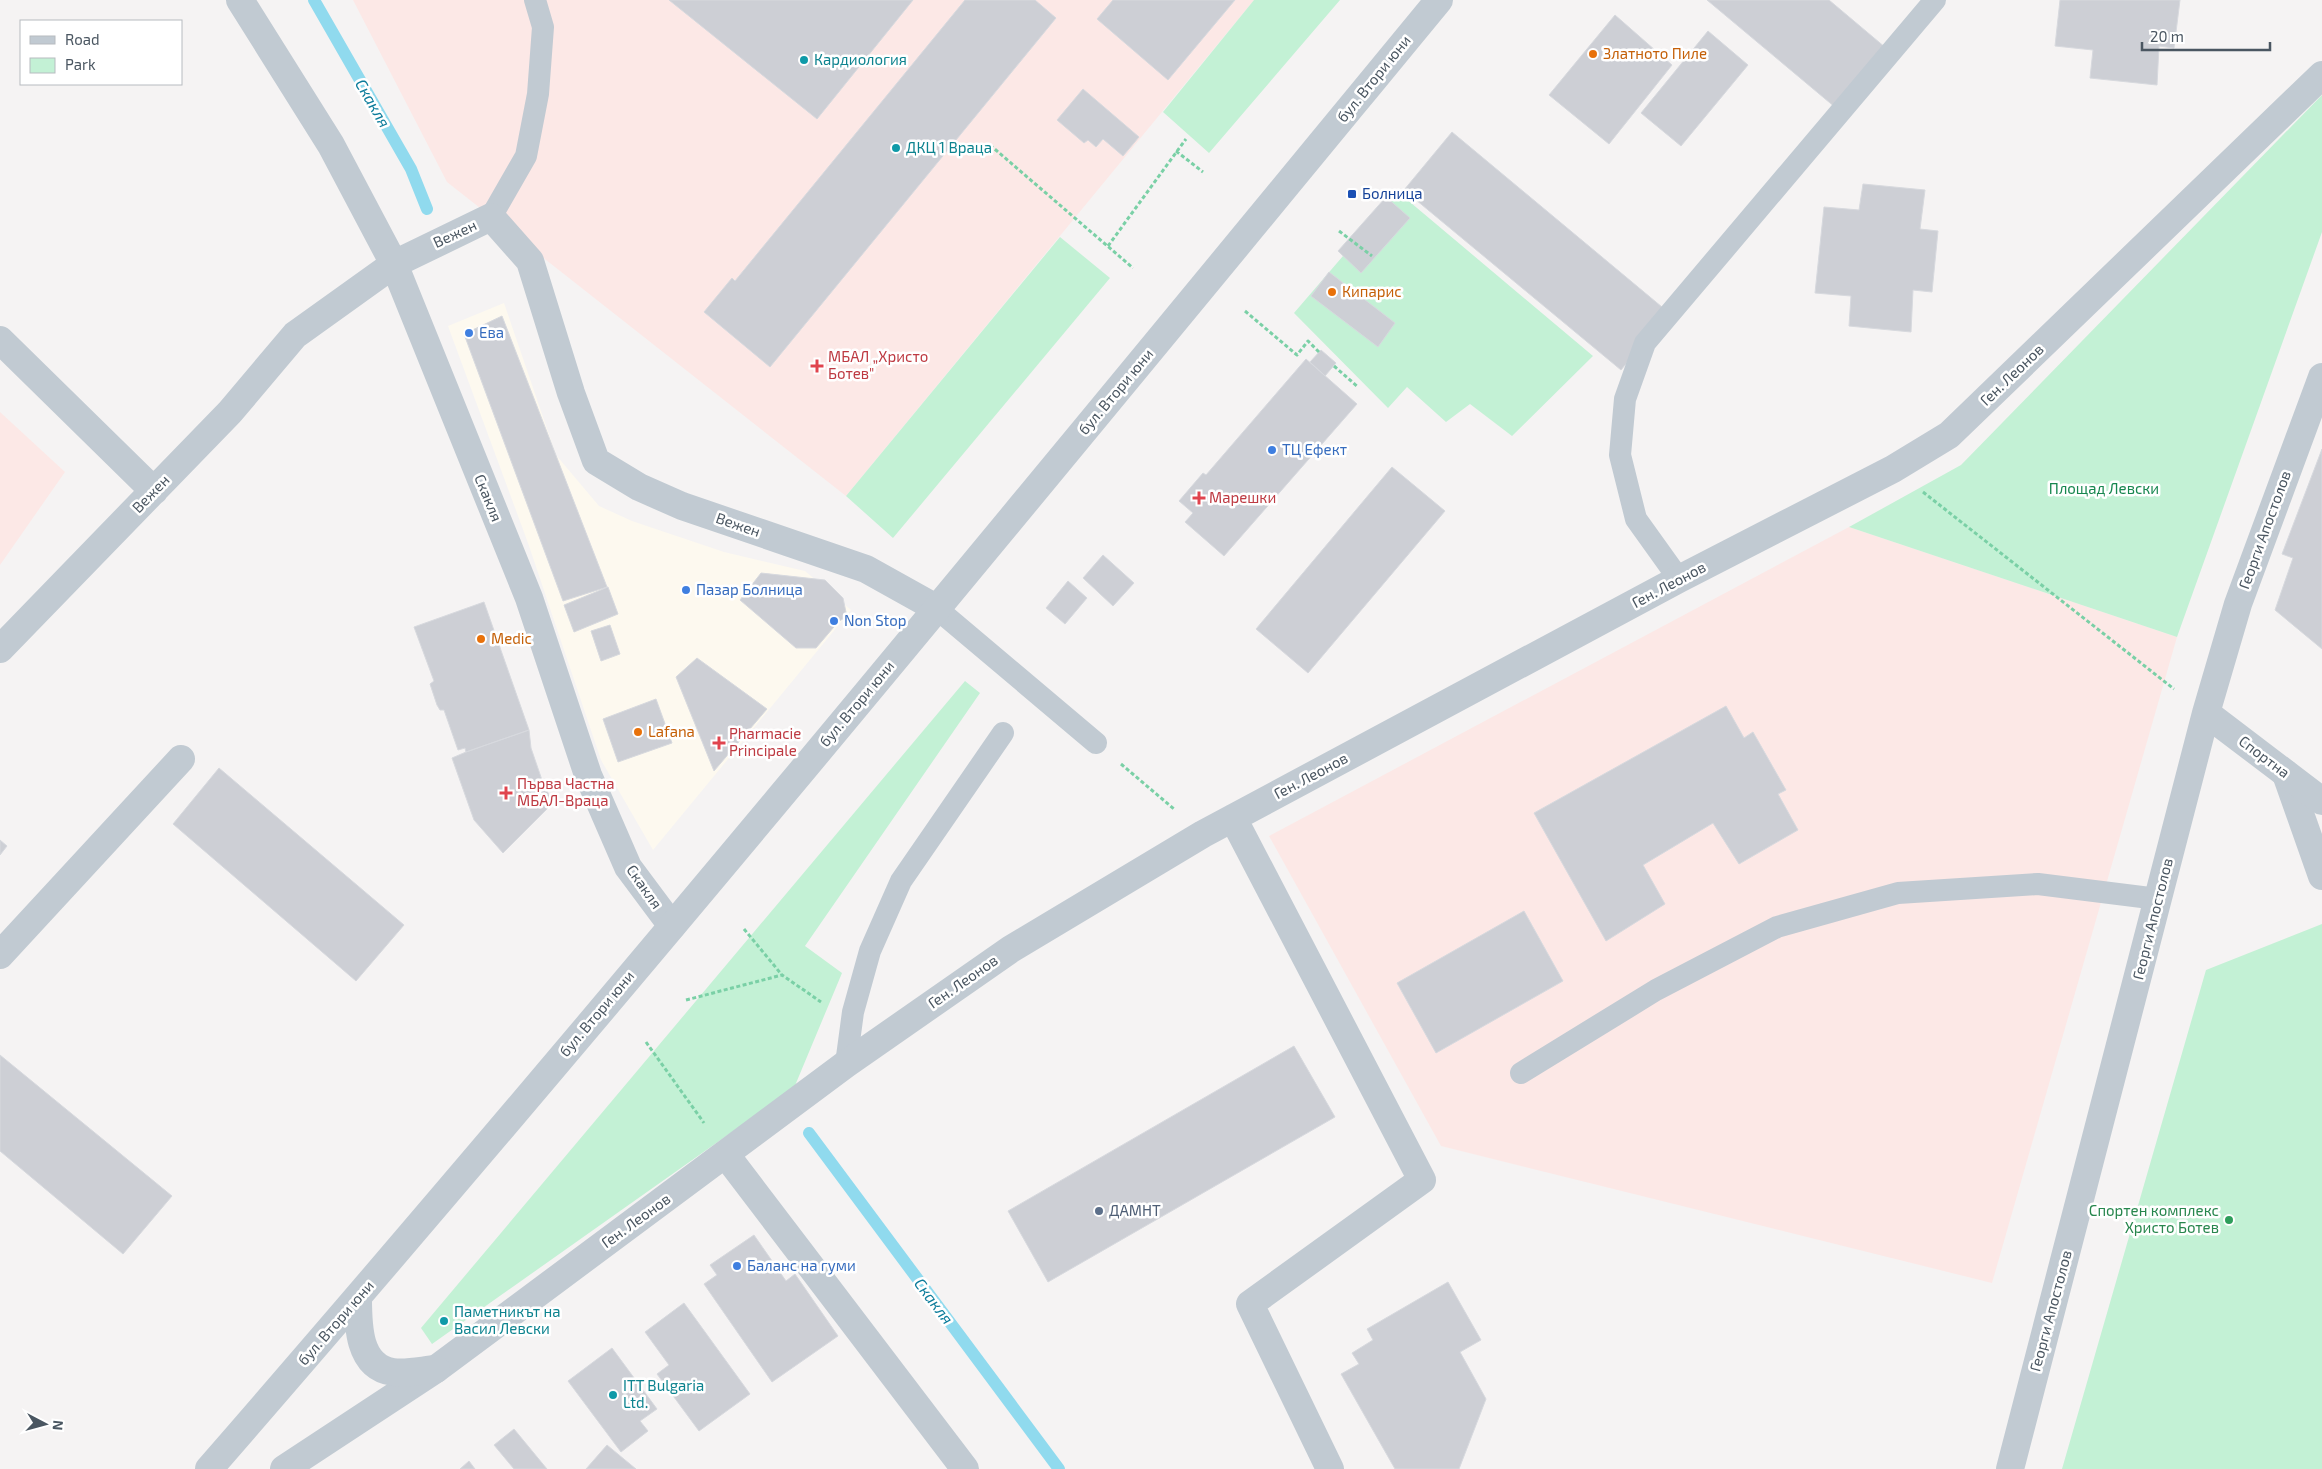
<svg xmlns="http://www.w3.org/2000/svg" width="2322" height="1469" font-family="'Exo 2',sans-serif">
<rect width="100%" height="100%" fill="#f5f3f3"/>
<path fill="#fdf9ef" d="M 504,303 L 556,455 L 599,506 L 632,521 L 724,552 L 805,571 L 851,610 L 653,850 L 601,760 L 528,543 L 448,326 Z"/>
<path fill="#fce8e6" d="M 353,0 L 1254,0 L 846,496 L 447,182 Z
M 0,412 L 65,472 L 0,565 Z
M 1849,527 L 2177,637 L 1992,1283 L 1441,1146 L 1269,836 Z"/>
<path fill="#c3f1d5" d="M 1254,0 L 1340,0 L 1209,153 L 1163,112 Z
M 2322,95 L 2322,232 L 2177,637 L 1849,527 L 1961,465 Z
M 1398,192 L 1593,356 L 1512,436 L 1470,404 L 1446,422 L 1407,387 L 1388,408 L 1294,313 Z
M 1060,237 L 1110,278 L 893,538 L 846,496 Z
M 965,681 L 980,693 L 805,946 L 842,973 L 794,1088 L 432,1344 L 421,1328 Z
M 2322,924 L 2322,1469 L 2062,1469 L 2206,970 Z"/>
<g fill="none" stroke-linecap="round" stroke-linejoin="round">
<path stroke="#90daee" stroke-width="12" d="M 314,0 L 411,169 L 427,209
M 809,1133 L 1059,1469"/>
</g>
<path fill="#cdcfd5" stroke="#d7d9de" d="M 669,0 L 913,0 L 817,119 Z
M 965,0 L 1035,0 L 1056,18 L 770,367 L 704,312 L 732,278 L 735,281 Z
M 1113,0 L 1235,0 L 1168,80 L 1097,19 Z
M 1707,0 L 1829,0 L 1886,48 L 1836,108 Z
M 2060,0 L 2180,0 L 2174,48 L 2159,46 L 2157,85 L 2090,78 L 2093,50 L 2055,46 Z
M 1615,15 L 1672,65 L 1609,144 L 1549,95 Z
M 1708,31 L 1748,65 L 1681,146 L 1641,113 Z
M 1083,89 L 1139,137 L 1123,156 L 1103,139 L 1096,147 L 1088,140 L 1084,143 L 1057,120 Z
M 1452,132 L 1668,312 L 1621,370 L 1404,190 Z
M 1863,184 L 1925,190 L 1920,229 L 1938,231 L 1932,292 L 1913,290 L 1911,332 L 1849,326 L 1851,296 L 1815,293 L 1824,207 L 1859,210 Z
M 1386,197 L 1410,218 L 1361,273 L 1338,251 Z
M 1329,272 L 1395,323 L 1378,347 L 1311,296 Z
M 502,316 L 607,587 L 563,601 L 464,334 Z
M 1321,350 L 1336,363 L 1325,376 L 1310,362 Z
M 1306,359 L 1357,404 L 1224,556 L 1185,522 L 1193,513 L 1179,501 L 1203,473 L 1206,475 Z
M 2322,449 L 2322,649 L 2275,610 L 2293,558 L 2282,554 Z
M 1392,467 L 1445,511 L 1308,673 L 1256,629 Z
M 1103,555 L 1134,583 L 1113,606 L 1083,578 Z
M 761,573 L 825,580 L 843,598 L 847,617 L 839,621 L 816,648 L 796,648 L 740,600 Z
M 1068,581 L 1087,598 L 1065,624 L 1046,608 Z
M 608,587 L 618,614 L 574,632 L 564,605 Z
M 484,602 L 529,730 L 466,752 L 465,748 L 458,750 L 444,710 L 440,710 L 437,705 L 430,684 L 434,681 L 414,627 Z
M 610,625 L 620,654 L 601,661 L 591,631 Z
M 697,658 L 767,709 L 714,771 L 676,677 Z
M 656,699 L 672,743 L 618,762 L 603,719 Z
M 1726,706 L 1744,738 L 1753,732 L 1786,790 L 1778,794 L 1798,830 L 1739,864 L 1713,823 L 1643,865 L 1665,904 L 1606,941 L 1534,813 Z
M 529,730 L 531,748 L 543,783 L 553,803 L 503,853 L 474,820 L 452,758 L 466,752 Z
M 219,768 L 404,925 L 356,981 L 173,824 Z
M 0,840 L 7,846 L 0,855 Z
M 1524,911 L 1563,981 L 1436,1053 L 1397,983 Z
M 1294,1046 L 1335,1117 L 1048,1282 L 1008,1211 Z
M 0,1055 L 172,1196 L 123,1254 L 0,1151 Z
M 754,1235 L 786,1281 L 795,1274 L 838,1336 L 772,1382 L 704,1284 L 717,1275 L 710,1265 Z
M 1448,1282 L 1481,1340 L 1460,1352 L 1486,1399 L 1459,1469 L 1395,1469 L 1341,1374 L 1359,1364 L 1352,1353 L 1373,1340 L 1367,1329 Z
M 684,1303 L 750,1394 L 699,1431 L 657,1374 L 669,1365 L 645,1332 Z
M 612,1348 L 657,1409 L 640,1421 L 648,1431 L 621,1452 L 568,1381 Z
M 514,1429 L 547,1469 L 514,1469 L 494,1445 Z
M 607,1445 L 636,1469 L 586,1469 Z
M 469,1461 L 475,1469 L 460,1469 Z"/>
<g fill="none" stroke-linecap="round" stroke-linejoin="round">
<path stroke="#7ad0a6" stroke-width="3" stroke-dasharray="4 2.5" stroke-linecap="butt" d="M 990,145 L 1133,268
M 1176,151 L 1203,172
M 1339,231 L 1372,256
M 1108,246 L 1186,139
M 1245,311 L 1297,355 L 1308,341 L 1319,352
M 1334,366 L 1358,387
M 1923,492 L 2174,689
M 1121,764 L 1174,809
M 744,929 L 782,975
M 686,1000 L 782,975 L 821,1002
M 646,1042 L 704,1123"/>
<path stroke="#c1cad2" stroke-width="22" d="M 491,217 L 526,156 L 538,94 L 543,27 L 535,0
M 1679,579 L 1636,519 L 1620,455 L 1625,399 L 1645,343 L 1935,0
M 936,608 L 1096,743
M 846,1064 L 853,1012 L 870,951 L 901,881 L 1003,733
M 1521,1073 L 1656,990 L 1777,927 L 1898,893 L 2038,884 L 2158,899"/>
<path stroke="#c1cad2" stroke-width="28" d="M 2286,774 L 2322,876"/>
<path stroke="#c1cad2" stroke-width="28" d="M 240,0 L 331,145 L 394,264 L 529,598 L 588,775 L 628,867 L 672,926
M 0,340 L 154,491
M 0,649 L 230,412 L 295,335 L 394,264 L 491,217 L 530,261 L 571,393 L 596,461 L 639,487 L 682,506 L 866,569 L 936,608
M 2206,713 L 2322,801
M 1233,818 L 1422,1180 L 1250,1304 L 1330,1469
M 0,955 L 181,759
M 726,1155 L 965,1469
M 284,1469 L 436,1369 L 846,1064 L 1011,949 L 1203,834 L 1679,579 L 1893,469 L 1949,435 L 2322,75
M 2010,1469 L 2206,713 L 2238,604 L 2322,377"/>
<path stroke="#c1cad2" stroke-width="28" d="M 358,1298 C 358,1325 358,1367 393,1372 C 406,1374 423,1370 436,1369
M 209,1469 C 628,987 1033,493 1439,0"/>
</g>
<g fill="#e8710a" stroke="#fff" stroke-width="2">
<circle cx="1593" cy="54" r="5"/>
<circle cx="1332" cy="292" r="5"/>
<circle cx="481" cy="639" r="5"/>
<circle cx="638" cy="732" r="5"/>
</g>
<g fill="#0f9aa8" stroke="#fff" stroke-width="2">
<circle cx="804" cy="60" r="5"/>
<circle cx="896" cy="148" r="5"/>
<circle cx="444" cy="1321" r="5"/>
<circle cx="613" cy="1395" r="5"/>
</g>
<rect fill="#1a4fb4" stroke="#fff" stroke-width="2" x="1347" y="189" width="10" height="10" rx="2.5"/>
<g fill="#3f7fe0" stroke="#fff" stroke-width="2">
<circle cx="469" cy="333" r="5"/>
<circle cx="1272" cy="450" r="5"/>
<circle cx="686" cy="590" r="5"/>
<circle cx="834" cy="621" r="5"/>
<circle cx="737" cy="1266" r="5"/>
</g>
<g fill="#e0444e" stroke="#fff" stroke-width="2">
<path d="M814.5 358.5h5v5h5v5h-5v5h-5v-5h-5v-5h5z"/>
<path d="M1196.5 490.5h5v5h5v5h-5v5h-5v-5h-5v-5h5z"/>
<path d="M716.5 735.5h5v5h5v5h-5v5h-5v-5h-5v-5h5z"/>
<path d="M503.5 785.5h5v5h5v5h-5v5h-5v-5h-5v-5h5z"/>
</g>
<circle fill="#5c6f8a" stroke="#fff" stroke-width="2" cx="1099" cy="1211" r="5"/>
<circle fill="#2e9e5b" stroke="#fff" stroke-width="2" cx="2229" cy="1220" r="5"/>
<g text-anchor="middle" stroke-width="5" stroke-linejoin="round" paint-order="stroke">
<g font-size="15" fill="#c56008" stroke="#fff" text-anchor="start">
<text x="1603" y="59">Златното Пиле</text>
<text x="1342" y="297">Кипарис</text>
<text x="491" y="644">Medic</text>
<text x="648" y="737">Lafana</text>
</g>
<g font-size="15" fill="#0d838f" stroke="#fff" text-anchor="start">
<text x="814" y="65">Кардиология</text>
<text x="906" y="153">ДКЦ 1 Враца</text>
<text x="454" y="1317">Паметникът на<tspan x="454" dy="17">Васил Левски</tspan></text>
<text x="623" y="1391">ITT Bulgaria<tspan x="623" dy="17">Ltd.</tspan></text>
</g>
<g font-size="15" fill="#4a5661" stroke="#fff">
<text transform="translate(1374 79) rotate(-51)" y="5">бул. Втори юни</text>
<text transform="translate(455 234) rotate(-25)" y="5">Вежен</text>
<text transform="translate(2012 375) rotate(-44)" y="5">Ген. Леонов</text>
<text transform="translate(1116 392) rotate(-50)" y="5">бул. Втори юни</text>
<text transform="translate(151 494) rotate(-46)" y="5">Вежен</text>
<text transform="translate(488 498) rotate(68)" y="5">Скакля</text>
<text transform="translate(738 525) rotate(19)" y="5">Вежен</text>
<text transform="translate(2265 530) rotate(-70)" y="5">Георги Апостолов</text>
<text transform="translate(1669 585) rotate(-28)" y="5">Ген. Леонов</text>
<text transform="translate(857 704) rotate(-50)" y="5">бул. Втори юни</text>
<text transform="translate(2264 757) rotate(37)" y="5">Спортна</text>
<text transform="translate(1311 776) rotate(-28)" y="5">Ген. Леонов</text>
<text transform="translate(644 887) rotate(55)" y="5">Скакля</text>
<text transform="translate(2153 919) rotate(-76)" y="5">Георги Апостолов</text>
<text transform="translate(963 982) rotate(-35)" y="5">Ген. Леонов</text>
<text transform="translate(597 1014) rotate(-50)" y="5">бул. Втори юни</text>
<text transform="translate(636 1221) rotate(-36)" y="5">Ген. Леонов</text>
<text transform="translate(2051 1311) rotate(-75)" y="5">Георги Апостолов</text>
<text transform="translate(336 1323) rotate(-49)" y="5">бул. Втори юни</text>
</g>
<g font-size="15" fill="#164399" stroke="#fff" text-anchor="start">
<text x="1362" y="199">Болница</text>
</g>
<g font-size="15" fill="#366cbe" stroke="#fff" text-anchor="start">
<text x="479" y="338">Ева</text>
<text x="1282" y="455">ТЦ Ефект</text>
<text x="696" y="595">Пазар Болница</text>
<text x="844" y="626">Non Stop</text>
<text x="747" y="1271">Баланс на гуми</text>
</g>
<g font-size="15" fill="#be3a42" stroke="#fff" text-anchor="start">
<text x="828" y="362">МБАЛ „Христо<tspan x="828" dy="17">Ботев"</tspan></text>
<text x="1209" y="503">Марешки</text>
<text x="729" y="739">Pharmacie<tspan x="729" dy="17">Principale</tspan></text>
<text x="517" y="789">Първа Частна<tspan x="517" dy="17">МБАЛ-Враца</tspan></text>
</g>
<g font-size="15" fill="#17864f" stroke="#fff">
<text x="2104" y="494">Площад Левски</text>
</g>
<g font-size="15" fill="#4e5e75" stroke="#fff" text-anchor="start">
<text x="1109" y="1216">ДАМНТ</text>
</g>
<g font-size="15" fill="#27864d" stroke="#fff" text-anchor="end">
<text x="2219" y="1216">Спортен комплекс<tspan x="2219" dy="17">Христо Ботев</tspan></text>
</g>
<g font-size="16" font-style="italic" fill="#0c7c9b" stroke="#fff">
<text transform="translate(373 103) rotate(60)" y="6">Скакля</text>
<text transform="translate(934 1301) rotate(53)" y="6">Скакля</text>
</g>
</g>
<rect x="20" y="20" width="162" height="65" fill="#ffffff" stroke="#b7bbc0"/>
<rect x="30" y="36" width="25" height="8" fill="#c1cad2" stroke="#b7bbc0"/>
<text x="65" y="45" font-size="15" fill="#4a5661">Road</text>
<rect x="30" y="58" width="25" height="15" fill="#c3f1d5" stroke="#b7bbc0"/>
<text x="65" y="70" font-size="15" fill="#4a5661">Park</text>
<g transform="translate(45 1424) rotate(96)" stroke="#ffffff" stroke-width="4" paint-order="stroke">
<path d="M0-4L9 19L0 12L-9 19Z" fill="#4a5661"/>
<text y="-8" font-size="14" font-weight="bold" text-anchor="middle" fill="#4a5661">N</text>
</g>
<path d="M2142 42v8h128v-8" fill="none" stroke="#4a5661" stroke-width="2.5"/>
<text x="2150" y="42" font-size="15" fill="#4a5661" stroke="#ffffff" stroke-width="4" paint-order="stroke">20 m</text>
</svg>
